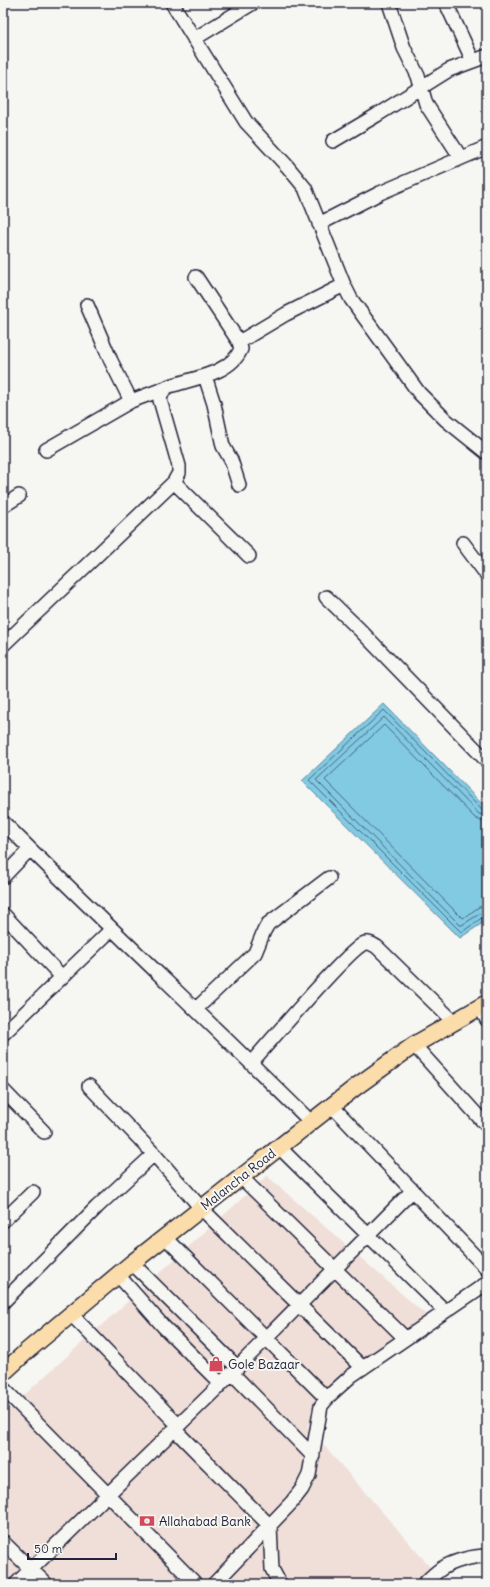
<svg xmlns="http://www.w3.org/2000/svg" width="490" height="1587" font-family="Delius,sans-serif">
<rect width="100%" height="100%" fill="#f6f6f2"/>
<filter id="ink" filterUnits="userSpaceOnUse"><feTurbulence type="fractalNoise" baseFrequency=".025" numOctaves="2"/><feDisplacementMap in="SourceGraphic" scale="8" xChannelSelector="R" yChannelSelector="G"/><feConvolveMatrix kernelMatrix="1 2 1 2 8 2 1 2 1" color-interpolation-filters="sRGB"/></filter>
<g filter="url(#ink)">
<path fill="#f0dfd8" d="M 267,1176 L 426,1315 L 307,1426 L 445,1584 L 3,1584 L 3,1414 Z"/>
<path fill="#81cae2" stroke="#5b879f" d="M 384,704 L 487,809 L 487,920 L 460,938 L 302,781 Z"/>
<g fill="none" stroke-linecap="round" stroke-linejoin="round">
<path stroke="#48657e" stroke-width="1" d="M 487,811 L 482,810 L 384,710 L 309,780 L 460,931 L 462,932 L 483,917 L 487,917
M 487,816 L 479,814 L 384,717 L 316,780 L 460,925 L 462,925 L 481,913 L 487,912
M 487,822 L 481,821 L 475,818 L 384,725 L 325,780 L 461,917 L 463,918 L 479,907 L 487,906"/>
<g stroke="#22223b" stroke-width="16">
<path id="minor" d="M 172,3 L 246,122 L 287,166 L 305,188 L 344,285 L 351,299 L 419,393 L 446,420 L 487,453
M 389,3 L 404,48 L 418,76 L 426,104 L 461,158
M 446,3 L 473,61
M 194,39 L 253,3
M 333,141 L 377,115 L 449,70 L 487,56
M 319,224 L 380,193 L 487,147
M 87,305 L 111,361 L 131,401
M 239,342 L 286,314 L 344,285
M 205,376 L 214,404 L 223,446 L 231,460 L 239,485
M 46,450 L 131,401 L 166,388
M 174,482 L 249,556
M 3,506 L 19,496
M 463,543 L 487,575
M 326,597 L 360,630 L 487,761
M 3,645 L 174,482 L 179,473 L 179,466 L 160,400 C 161,396 162,391 166,388 C 169,385 176,385 180,383 C 201,377 232,371 241,349 L 239,342 L 196,277
M 3,822 C 104,923 209,1021 311,1122
M 3,877 L 30,849
M 3,914 L 62,977
M 480,1007 L 487,1020
M 196,1009 L 255,953 L 264,931 L 268,924 L 329,878
M 3,1034 L 112,929
M 414,1045 L 487,1126
M 251,1063 C 267,1045 351,947 365,943 C 370,942 373,945 377,947 L 454,1022
M 89,1086 L 154,1154 L 201,1208 L 363,1368
M 3,1090 L 44,1132
M 332,1106 L 487,1269
M 279,1147 L 445,1311
M 241,1177 L 405,1338
M 3,1221 L 33,1192
M 165,1237 L 327,1399
M 132,1263 L 237,1367
M 118,1275 L 163,1326 L 221,1384
M 3,1302 L 97,1207 L 154,1154
M 71,1314 L 178,1425
M 232,1373 L 313,1456
M 3,1388 L 196,1584
M 174,1429 L 270,1526 L 272,1569 L 280,1584
M 3,1542 L 46,1584
M 16,1584 L 217,1388 L 413,1190
M 214,1584 L 292,1502 L 302,1489 L 309,1475 L 321,1406 L 330,1395 L 351,1376 L 487,1283
M 424,1584 C 429,1579 435,1573 441,1569 C 453,1561 473,1556 487,1556"/>
</g>
<g stroke="#22223b" stroke-width="19">
<path id="major" d="M 3,1373 L 27,1351 L 132,1263 L 357,1086 L 414,1045 L 487,1003"/>
</g>
<use href="#minor" stroke="#f6f6f2" stroke-width="13"/>
<use href="#major" stroke="#fbddab" stroke-width="16"/>
</g>
</g>
<defs>
<g id="shop-bare" transform="scale(1.2)"><path d="M-5-2.5h2.3a2.7 3.5 0 0 1 5.4 0H5L5.5 6h-11ZM-1.5-2.5h3a1.5 2.3 0 0 0-3 0Z" fill="#d1495b" stroke="#f6f6f2" stroke-width="2.5" paint-order="stroke"/></g>
<g id="bank-bare" transform="scale(1.2)"><path d="M-6-4H6V4H-6ZM0-2.3a2.3 2.3 0 1 0 0 4.6a2.3 2.3 0 1 0 0-4.6Z" fill="#d1495b" stroke="#f6f6f2" stroke-width="2.5" paint-order="stroke"/></g>
</defs>
<g fill-rule="evenodd">
<use href="#shop-bare" x="216" y="1364"/>
<use href="#bank-bare" x="147" y="1521"/>
</g>
<g text-anchor="middle" stroke-width="4" stroke-linejoin="round" paint-order="stroke">
<g font-size="13" fill="#22223b" stroke="#f6f6f2">
<text transform="translate(238 1179) rotate(-38)" y="5">Malancha Road</text>
</g>
<g font-size="13" fill="#22223b" stroke="#f6f6f2" text-anchor="start">
<text x="228" y="1369">Gole Bazaar</text>
<text x="159" y="1526">Allahabad Bank</text>
</g>
</g>
<rect width="490" height="1587" fill="none" stroke="#f6f6f2" stroke-width="16"/>
<rect x="8" y="8" width="474" height="1571" fill="none" stroke="#22223b" stroke-width="1.5" filter="url(#ink)"/>
<path d="M28 1553v6h88v-6" fill="none" stroke="#22223b" stroke-width="2"/>
<text x="34" y="1553" font-size="12" fill="#22223b" stroke="#f6f6f2" stroke-width="3" paint-order="stroke">50 m</text>
</svg>
